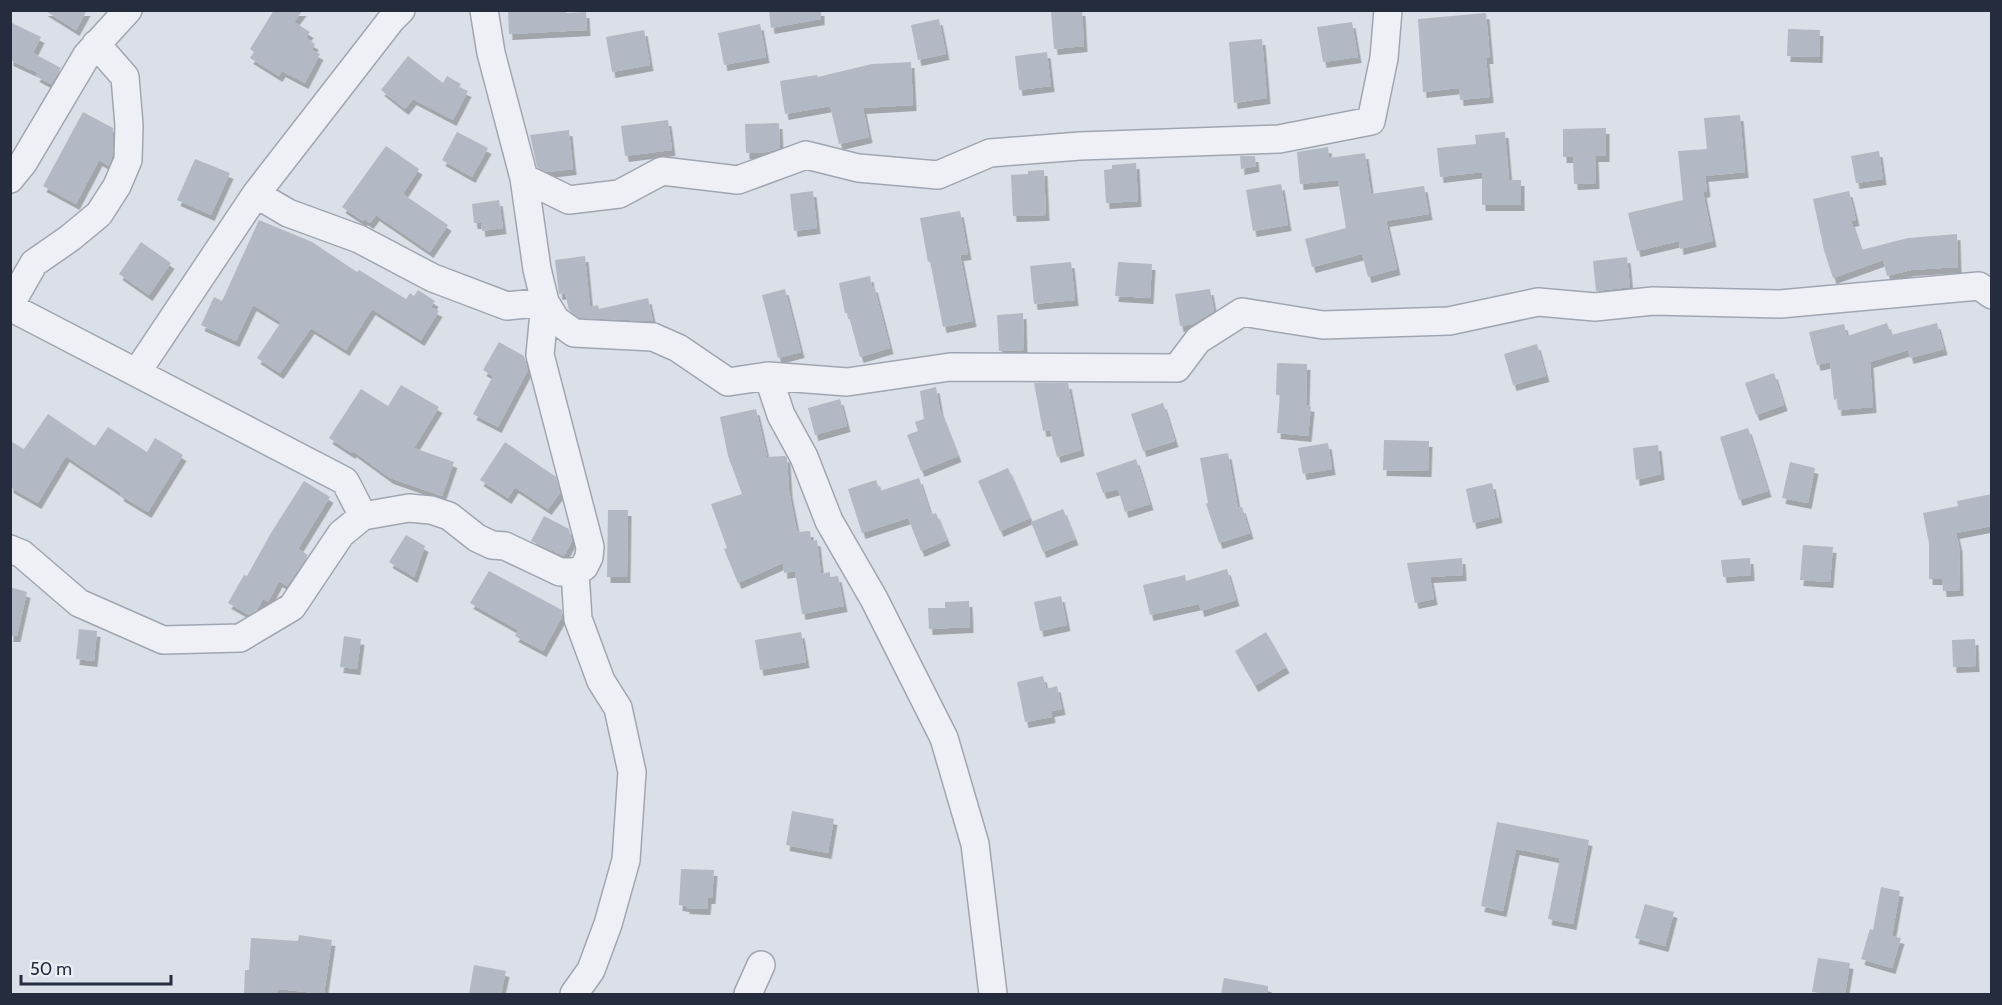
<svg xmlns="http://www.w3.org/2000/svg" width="2002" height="1005" font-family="Cabin,sans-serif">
<defs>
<filter id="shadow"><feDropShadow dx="3.5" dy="6" stdDeviation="0" flood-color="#0004"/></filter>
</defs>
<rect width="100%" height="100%" fill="#dbdfe7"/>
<path fill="#b2b8c4" filter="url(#shadow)" d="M 44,10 L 87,10 L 76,30 Z
M 274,10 L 303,10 L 294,22 L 310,32 L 306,38 L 315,44 L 312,50 L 320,54 L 305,83 L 282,71 L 279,76 L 250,58 L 254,52 L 250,49 Z
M 508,10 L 566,10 L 566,13 L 586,12 L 587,30 L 509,34 Z
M 769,10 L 821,10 L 821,19 L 771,28 Z
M 1072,10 L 1082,10 L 1084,46 L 1054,49 L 1051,12 Z
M 1486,13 L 1490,58 L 1486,58 L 1490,97 L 1460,100 L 1459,88 L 1423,92 L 1418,19 Z
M 939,19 L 946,54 L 918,60 L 911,25 Z
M 10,22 L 41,37 L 33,53 L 61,68 L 51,84 L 36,76 L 38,73 L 10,60 Z
M 1352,22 L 1358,57 L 1323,62 L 1317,27 Z
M 760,24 L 766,57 L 724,65 L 718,33 Z
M 1788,29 L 1820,30 L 1819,57 L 1787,56 Z
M 644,30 L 650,65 L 612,72 L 606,37 Z
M 1262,39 L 1267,98 L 1234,103 L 1229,42 Z
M 1047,52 L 1051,86 L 1019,90 L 1015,56 Z
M 408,56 L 443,83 L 447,76 L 461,84 L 459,87 L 468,91 L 453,120 L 413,99 L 405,109 L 381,90 Z
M 911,62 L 913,105 L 863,108 L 869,137 L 839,144 L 830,106 L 785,114 L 780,81 L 817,75 L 818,77 L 872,64 Z
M 83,112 L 113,128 L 112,157 L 109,166 L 99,160 L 76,204 L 43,186 Z
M 1740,115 L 1745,172 L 1705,176 L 1707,191 L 1703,192 L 1713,241 L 1680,249 L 1679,241 L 1637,251 L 1628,213 L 1683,200 L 1678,151 L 1707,149 L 1704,118 Z
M 668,120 L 672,150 L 625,156 L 621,126 Z
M 779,123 L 780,148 L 767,152 L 746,153 L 745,124 Z
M 1606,128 L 1606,156 L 1595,156 L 1596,183 L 1574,184 L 1573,157 L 1563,157 L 1563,129 Z
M 569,130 L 573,169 L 547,172 L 537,167 L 530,135 Z
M 457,132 L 488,148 L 472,177 L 442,160 Z
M 1505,132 L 1509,180 L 1521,180 L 1521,205 L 1482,205 L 1482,172 L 1440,177 L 1437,148 L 1476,144 L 1475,135 Z
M 386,146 L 419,169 L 403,194 L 448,225 L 430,252 L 376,215 L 370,223 L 364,219 L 363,221 L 342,207 Z
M 1328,147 L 1329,158 L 1365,153 L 1371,194 L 1424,186 L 1429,214 L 1386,221 L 1397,269 L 1368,277 L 1362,254 L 1312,267 L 1305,239 L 1346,228 L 1338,180 L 1300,184 L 1297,152 Z
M 1879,151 L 1883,179 L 1856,183 L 1851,156 Z
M 1240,156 L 1255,156 L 1256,166 L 1241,169 Z
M 195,159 L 230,173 L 211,215 L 177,200 Z
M 1136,163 L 1138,201 L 1106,203 L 1104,170 L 1112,169 L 1112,165 Z
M 1044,170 L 1046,215 L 1013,216 L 1011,175 L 1028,174 L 1028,171 Z
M 1281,184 L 1288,225 L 1253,231 L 1246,190 Z
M 813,191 L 817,228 L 794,231 L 790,194 Z
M 1849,191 L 1856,220 L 1851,221 L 1861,250 L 1908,238 L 1957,234 L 1958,267 L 1911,270 L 1887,276 L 1883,260 L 1833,278 L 1824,250 L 1813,199 Z
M 499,200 L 503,228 L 482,231 L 481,223 L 474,223 L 472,204 Z
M 960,211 L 968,254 L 960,255 L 973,321 L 943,327 L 930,261 L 928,262 L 920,218 Z
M 259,220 L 312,242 L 357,272 L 359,270 L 406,299 L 410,293 L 414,296 L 418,290 L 435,301 L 431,307 L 439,311 L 421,340 L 372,309 L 346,350 L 311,328 L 280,373 L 257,358 L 281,322 L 253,305 L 236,341 L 201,325 L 214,297 L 222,301 Z
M 141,242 L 171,263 L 149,295 L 119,274 Z
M 585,256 L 590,307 L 598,305 L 599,309 L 648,298 L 653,321 L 579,318 L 569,310 L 565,293 L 559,294 L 555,260 Z
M 1627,257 L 1630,287 L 1596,291 L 1593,261 Z
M 1071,262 L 1075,300 L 1034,304 L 1030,266 Z
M 1118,262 L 1152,264 L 1150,298 L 1115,296 Z
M 870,276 L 872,287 L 874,286 L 890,348 L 860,357 L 848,313 L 845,313 L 839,283 Z
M 785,289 L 801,352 L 778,358 L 762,295 Z
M 1210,289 L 1214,311 L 1193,324 L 1180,326 L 1175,294 Z
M 1023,313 L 1024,350 L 999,351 L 997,315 Z
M 1887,323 L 1891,335 L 1937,323 L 1944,349 L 1910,358 L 1908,350 L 1870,362 L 1873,407 L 1838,410 L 1837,399 L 1834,400 L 1830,362 L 1817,365 L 1809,332 L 1844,324 L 1847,336 Z
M 499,342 L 524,356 L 528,370 L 498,427 L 473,414 L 493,376 L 483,370 Z
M 1537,344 L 1546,376 L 1513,385 L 1504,354 Z
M 1277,363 L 1307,364 L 1306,405 L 1311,406 L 1308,436 L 1277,433 L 1280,395 L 1276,395 Z
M 1774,373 L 1784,405 L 1756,415 L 1745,383 Z
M 1034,383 L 1068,383 L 1081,450 L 1057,457 L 1050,430 L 1043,431 Z
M 401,385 L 439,407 L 414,448 L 454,462 L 442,496 L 390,478 L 353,451 L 352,453 L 329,438 L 361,389 L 388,406 Z
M 936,387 L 940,410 L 958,456 L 921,471 L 907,435 L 918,431 L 915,422 L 924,419 L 920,391 Z
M 840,399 L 847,426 L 815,435 L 808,408 Z
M 1163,403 L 1175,441 L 1143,451 L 1131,414 Z
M 756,409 L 767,457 L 785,456 L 787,458 L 789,491 L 797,532 L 810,531 L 811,541 L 817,540 L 821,574 L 830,572 L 830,577 L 838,576 L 844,606 L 802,614 L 795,571 L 784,573 L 783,563 L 738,583 L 724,549 L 727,548 L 711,504 L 742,494 L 728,456 L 720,417 Z
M 48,414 L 95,446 L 108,427 L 147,452 L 155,438 L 183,455 L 148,512 L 120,495 L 121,493 L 66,456 L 38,503 L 10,487 L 10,441 L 24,449 Z
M 1748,428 L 1768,491 L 1739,500 L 1720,437 Z
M 1384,440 L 1429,441 L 1428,471 L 1383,470 Z
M 505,442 L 556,477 L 560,493 L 548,509 L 515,487 L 508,498 L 480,480 Z
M 1328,443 L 1332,469 L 1303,474 L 1298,448 Z
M 1658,445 L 1661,474 L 1636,480 L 1633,448 Z
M 1228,453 L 1238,508 L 1242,507 L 1250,533 L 1219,543 L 1206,504 L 1208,503 L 1200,458 Z
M 1136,459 L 1150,504 L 1125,512 L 1118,489 L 1103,493 L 1096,473 Z
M 1790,462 L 1815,468 L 1808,503 L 1782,498 Z
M 1008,468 L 1030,518 L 1000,531 L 978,481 Z
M 919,478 L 931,515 L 936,513 L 947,540 L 921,551 L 908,518 L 862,533 L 848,489 L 876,480 L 880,491 Z
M 304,481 L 330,497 L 298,549 L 308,555 L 287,586 L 279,581 L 268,602 L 263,599 L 257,610 L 249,615 L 228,603 L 244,575 L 247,576 L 271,533 Z
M 1492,483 L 1499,517 L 1473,523 L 1466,489 Z
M 1992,494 L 1992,526 L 1956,533 L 1959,546 L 1960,590 L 1943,591 L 1942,579 L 1929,579 L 1929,543 L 1923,513 L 1958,506 L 1957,501 Z
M 1063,509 L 1075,539 L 1043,552 L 1031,522 Z
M 608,510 L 628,510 L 627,577 L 607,577 Z
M 544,516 L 569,529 L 572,541 L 564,556 L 531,541 Z
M 406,535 L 425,546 L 414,577 L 389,562 Z
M 1803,545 L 1833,547 L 1830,582 L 1800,580 Z
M 1462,558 L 1463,575 L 1430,577 L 1434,599 L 1415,603 L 1407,563 Z
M 1750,558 L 1751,575 L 1723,577 L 1721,560 Z
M 1227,569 L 1236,600 L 1201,611 L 1199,604 L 1150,615 L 1143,585 L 1185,575 L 1186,581 Z
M 489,571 L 562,610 L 562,617 L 543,651 L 515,636 L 518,630 L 470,603 Z
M 10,587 L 27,592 L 17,636 L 10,636 Z
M 1061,596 L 1067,625 L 1040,631 L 1034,602 Z
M 969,601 L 970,627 L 929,629 L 928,608 L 945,608 L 945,602 Z
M 79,629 L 97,631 L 94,661 L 76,659 Z
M 801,632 L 806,662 L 760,670 L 755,640 Z
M 1266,632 L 1286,667 L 1255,686 L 1235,651 Z
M 344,636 L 361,639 L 357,669 L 340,667 Z
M 1975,639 L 1976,666 L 1953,667 L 1952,640 Z
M 1043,676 L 1046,689 L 1057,686 L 1062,709 L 1051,711 L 1052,717 L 1025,722 L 1017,682 Z
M 792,811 L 834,819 L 828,853 L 786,845 Z
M 1497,822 L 1589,840 L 1573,924 L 1548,919 L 1560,858 L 1516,849 L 1503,911 L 1481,906 Z
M 681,869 L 714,870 L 712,898 L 708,898 L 707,909 L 686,908 L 686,906 L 679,905 Z
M 1881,887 L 1900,891 L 1892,936 L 1901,938 L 1892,968 L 1861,959 L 1870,929 L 1873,930 Z
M 1645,904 L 1674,912 L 1665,946 L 1635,938 Z
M 299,935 L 332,940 L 324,994 L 278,989 L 278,994 L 244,994 L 245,970 L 249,970 L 251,938 L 298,941 Z
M 1818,958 L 1850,963 L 1845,994 L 1812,992 Z
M 474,965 L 506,971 L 501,994 L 469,994 Z
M 1224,978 L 1268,986 L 1268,994 L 1221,994 Z"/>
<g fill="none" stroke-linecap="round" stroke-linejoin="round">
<g stroke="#a0a6b1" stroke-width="30">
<path id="minor" d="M 484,10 L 491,53 L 524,178 L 537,269 L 545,302 L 556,320 L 574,333 L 653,337 L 678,348 L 728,382 L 768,376 L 781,415 L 804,457 L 829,521 L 874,599 L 944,738 L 975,844 L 993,994
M 524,178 L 569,200 L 619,194 L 662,171 L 738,180 L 806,155 L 858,168 L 938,175 L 990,153 L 1080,146 L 1279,139 L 1371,121 L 1384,58 L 1388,10
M 10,179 L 23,163 L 87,55 L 128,10
M 10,305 L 34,263 L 70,238 L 99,214 L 117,186 L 128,160 L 129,125 L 125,77 L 96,44
M 10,307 L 345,481 L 363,516
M 137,372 L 256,194
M 768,376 L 847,382 L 950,367 L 1177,368 L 1198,340 L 1242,312 L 1323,325 L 1449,321 L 1538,302 L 1595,307 L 1653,301 L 1780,304 L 1979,286 L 1992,295
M 10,549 L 22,554 L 79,603 L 163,640 L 240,638 L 292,607 L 341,534 L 363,516 L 409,508 L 431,510 L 449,516 L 477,538 L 492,545 L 505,546 L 560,572 L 575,572 L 584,567 L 589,557 L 590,547 L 540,355 L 545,302 L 507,306 L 433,278 L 359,239 L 288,213 L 256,194 L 391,20 L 401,10
M 574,994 L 591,970 L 608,924 L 626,860 L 632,772 L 618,708 L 601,681 L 578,619 L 575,572
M 748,994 L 761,965"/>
</g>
<use href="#minor" stroke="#eef0f5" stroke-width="27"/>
</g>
<rect width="2002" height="1005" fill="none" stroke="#242c3e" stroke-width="24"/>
<path d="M21 975v9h150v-9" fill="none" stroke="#242c3e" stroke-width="3"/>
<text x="30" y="975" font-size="18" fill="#242c3e" stroke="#eaeef5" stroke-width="4.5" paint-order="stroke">50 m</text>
</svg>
